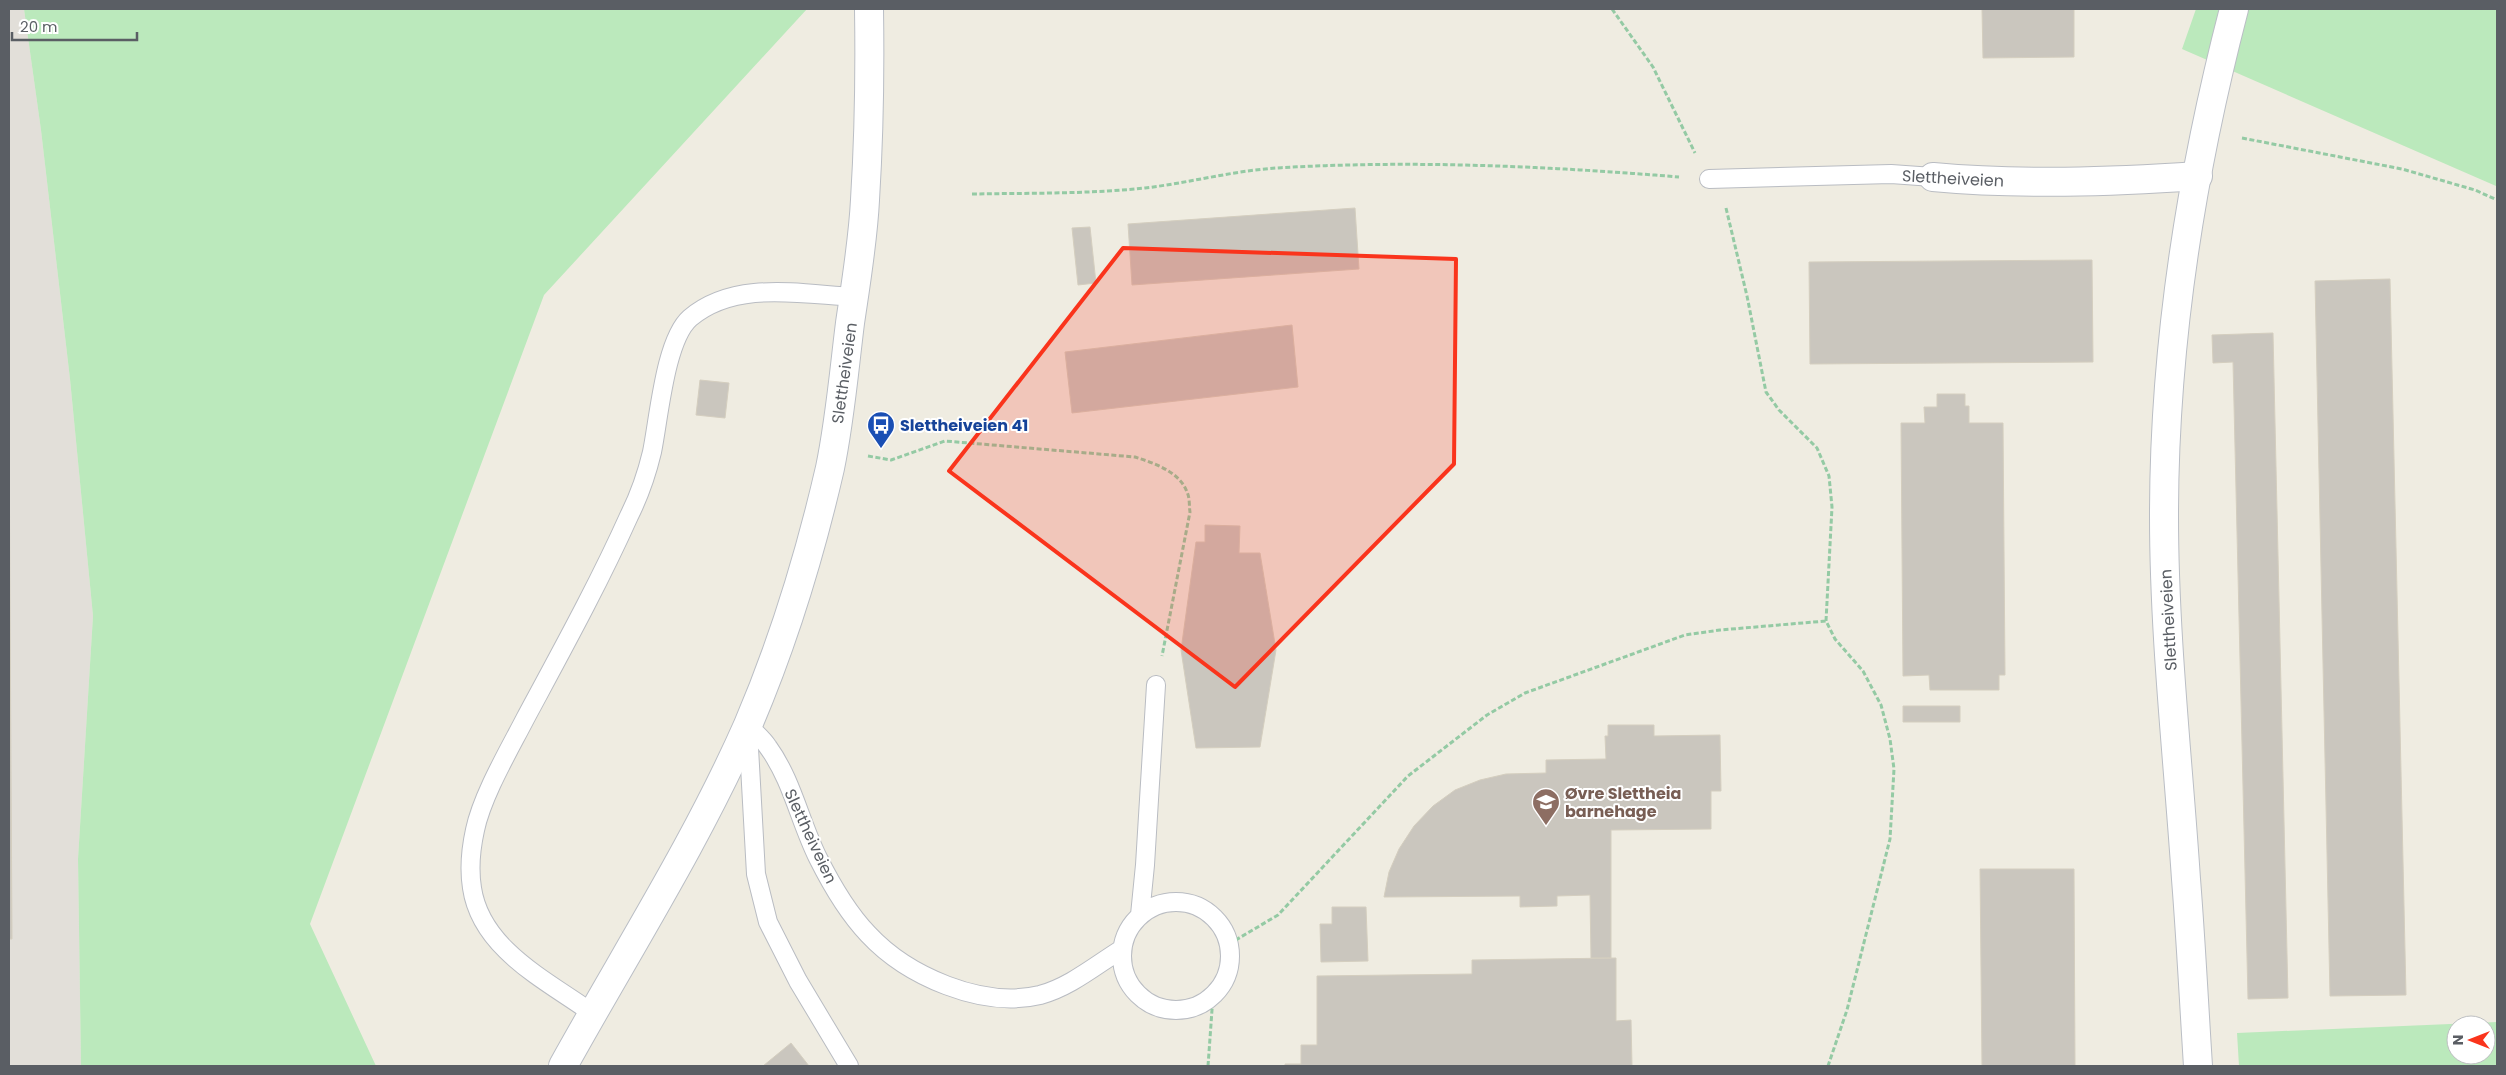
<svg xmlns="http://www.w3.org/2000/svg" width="2506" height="1075" font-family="Poppins,sans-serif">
<rect width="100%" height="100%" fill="#efece1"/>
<path fill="#e2dfd9" d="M 9,9 L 24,9 L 41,130 L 70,379 L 93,616 L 78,859 L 81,1066 L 9,1066 Z"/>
<path fill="#bbe9bc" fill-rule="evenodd" d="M 24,9 L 807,9 L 544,295 L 310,924 L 376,1066 L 81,1066 L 78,859 L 93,616 L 70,379 L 41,130 Z
M 2196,9 L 2497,9 L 2497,220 L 2496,186 L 2182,49 Z
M 2497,1022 L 2497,1066 L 2239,1066 L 2237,1033 ZM 2456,1025 L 2486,1025 L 2486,1055 L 2456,1055 Z"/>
<path fill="#cac6be" stroke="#d4cebf" d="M 1982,9 L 2074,9 L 2074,57 L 1983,58 Z
M 1355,208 L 1359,269 L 1132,285 L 1128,224 Z
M 1090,227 L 1096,283 L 1078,285 L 1072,228 Z
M 2092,260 L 2093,362 L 1810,364 L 1809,262 Z
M 2390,279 L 2406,995 L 2330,996 L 2315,281 Z
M 1292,325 L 1298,387 L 1072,413 L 1065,352 Z
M 2273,333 L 2288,998 L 2248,999 L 2233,362 L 2213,363 L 2212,335 Z
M 700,380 L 729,383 L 725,418 L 696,415 Z
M 1937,394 L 1965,394 L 1965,406 L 1969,406 L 1969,423 L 2003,423 L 2005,675 L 1999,675 L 1999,690 L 1930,690 L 1929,675 L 1903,676 L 1901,423 L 1925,423 L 1924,407 L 1937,407 Z
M 9,426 L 12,939 L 9,939 Z
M 1205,525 L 1240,526 L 1239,553 L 1260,553 L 1276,650 L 1260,747 L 1196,748 L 1181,650 L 1196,542 L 1205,542 Z
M 1903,706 L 1960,706 L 1960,722 L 1903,722 Z
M 1608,725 L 1654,725 L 1654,736 L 1720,735 L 1721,791 L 1711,791 L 1711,829 L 1611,830 L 1611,958 L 1591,958 L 1590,895 L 1557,896 L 1557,906 L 1520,907 L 1520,896 L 1384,897 L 1389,872 L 1399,849 L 1414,826 L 1433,806 L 1455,790 L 1480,780 L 1506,774 L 1546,773 L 1546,760 L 1606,759 L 1605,736 L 1608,736 Z
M 1980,869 L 2074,869 L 2075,1066 L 1982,1066 Z
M 1332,907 L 1366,907 L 1368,961 L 1321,962 L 1320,924 L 1332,924 Z
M 1616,958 L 1616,1021 L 1631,1020 L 1632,1066 L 1285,1066 L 1285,1064 L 1301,1064 L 1301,1045 L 1317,1045 L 1317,976 L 1472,974 L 1472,960 Z
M 791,1043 L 809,1066 L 763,1066 Z"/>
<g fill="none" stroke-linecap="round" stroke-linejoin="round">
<g stroke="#b9bcc2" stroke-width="20">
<path id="lane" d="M 1709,179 L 1891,174 L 1933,177
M 748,725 C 754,732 763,739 768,747 C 792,780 800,822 818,858 C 831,884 848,913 868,934 C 907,976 982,1009 1040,995 C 1070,987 1096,965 1122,949
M 748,730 L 756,874 L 768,922 L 798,981 L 849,1066
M1122 956a54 54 0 1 1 108 0a54 54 0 1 1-108 0Z
M 1140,915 L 1145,865 L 1156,685
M 592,1013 C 546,980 481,949 472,888 C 469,869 471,848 475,830 C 482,796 509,750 525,719 C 561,652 598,585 629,516 C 639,496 647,473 652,452 C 659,418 665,340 690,318 C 735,280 800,294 854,297"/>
</g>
<g stroke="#b9bcc2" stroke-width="30">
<path id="street" d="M 1933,177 C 2021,185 2109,182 2198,176"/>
</g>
<g stroke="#babec5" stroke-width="30">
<path id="secondary" d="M 563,1066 C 625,954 696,843 748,725 C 783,643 810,555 830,468 C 840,420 844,371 850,323 C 856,282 863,241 865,200 C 869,136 870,72 869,9
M 2198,1066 C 2194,1004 2191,942 2186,879 C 2178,759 2164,637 2164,516 C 2164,345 2191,174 2234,9"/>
</g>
<path stroke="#94caa4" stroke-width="3" stroke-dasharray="5 2.5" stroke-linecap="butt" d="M 1612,9 L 1653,67 L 1695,153
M 2242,138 L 2402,169 L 2475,190 L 2497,200
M 972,194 C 1029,193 1088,194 1145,188 C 1188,183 1232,171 1276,168 C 1410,160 1545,166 1679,177
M 1726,208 L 1747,296 L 1766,392 L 1779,410 L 1817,448 L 1829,476 L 1832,507 L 1826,621 L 1835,639 L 1863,671 L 1881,705 L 1890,739 L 1894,769 L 1890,839 L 1847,1010 L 1828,1066
M 868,456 L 891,460 L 945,441 L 1135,457 C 1154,463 1180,472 1187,492 C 1190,498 1189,506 1190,512 L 1162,656
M 1229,944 L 1278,915 L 1408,776 L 1487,715 L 1525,693 L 1685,635 L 1720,630 L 1826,621
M 1208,1066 L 1213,996"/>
<use href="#lane" stroke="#fff" stroke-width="18"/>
<use href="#street" stroke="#fff" stroke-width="28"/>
<use href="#secondary" stroke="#fff" stroke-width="28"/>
</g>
<path fill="#fa341c" fill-opacity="0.2" stroke="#fa341c" stroke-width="4" stroke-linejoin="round" d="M 1123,248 L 1456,259 L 1454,464 L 1235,687 L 949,471 Z"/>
<defs>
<g id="bus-pin" transform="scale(1.4375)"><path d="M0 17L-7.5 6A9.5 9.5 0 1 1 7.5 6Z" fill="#1a4fb4" stroke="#fff"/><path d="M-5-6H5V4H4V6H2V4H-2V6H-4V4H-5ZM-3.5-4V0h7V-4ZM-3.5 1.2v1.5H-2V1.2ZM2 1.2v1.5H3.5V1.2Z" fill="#fff"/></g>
<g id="school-pin" transform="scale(1.4375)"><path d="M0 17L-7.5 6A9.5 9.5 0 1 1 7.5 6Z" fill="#8d6e63" stroke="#fff"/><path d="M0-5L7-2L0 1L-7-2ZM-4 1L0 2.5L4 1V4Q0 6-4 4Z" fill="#fff"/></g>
</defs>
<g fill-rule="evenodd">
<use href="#bus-pin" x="881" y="425"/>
<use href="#school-pin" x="1546" y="802"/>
</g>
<g text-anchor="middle" stroke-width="4" stroke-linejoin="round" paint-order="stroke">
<g font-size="16" fill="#5a5e64" stroke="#fff">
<text transform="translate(1953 178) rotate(3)" y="6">Slettheiveien</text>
<text transform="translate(844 373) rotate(-82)" y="6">Slettheiveien</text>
<text transform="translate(2168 620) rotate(-93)" y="6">Slettheiveien</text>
<text transform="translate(811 836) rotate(65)" y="6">Slettheiveien</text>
</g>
<g font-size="16" font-weight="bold" fill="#164399" stroke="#fff" text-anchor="start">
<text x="900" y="431">Slettheiveien 41</text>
</g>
<g font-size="16" font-weight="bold" fill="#785e54" stroke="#fff" text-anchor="start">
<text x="1565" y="799">Øvre Slettheia<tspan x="1565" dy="18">barnehage</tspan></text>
</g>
</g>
<rect width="2506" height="1075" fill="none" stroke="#5a5e64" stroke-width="20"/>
<g transform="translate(2471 1040) rotate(270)"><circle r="24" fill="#ffffff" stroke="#bdbfc1"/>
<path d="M0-4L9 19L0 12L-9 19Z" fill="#fa341c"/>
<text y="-8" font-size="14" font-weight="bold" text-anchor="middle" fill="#5a5e64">N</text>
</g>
<path d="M12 32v8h125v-8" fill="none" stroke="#5a5e64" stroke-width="2.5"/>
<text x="20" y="32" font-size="15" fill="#5a5e64" stroke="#ffffff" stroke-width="4" paint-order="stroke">20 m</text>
</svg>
